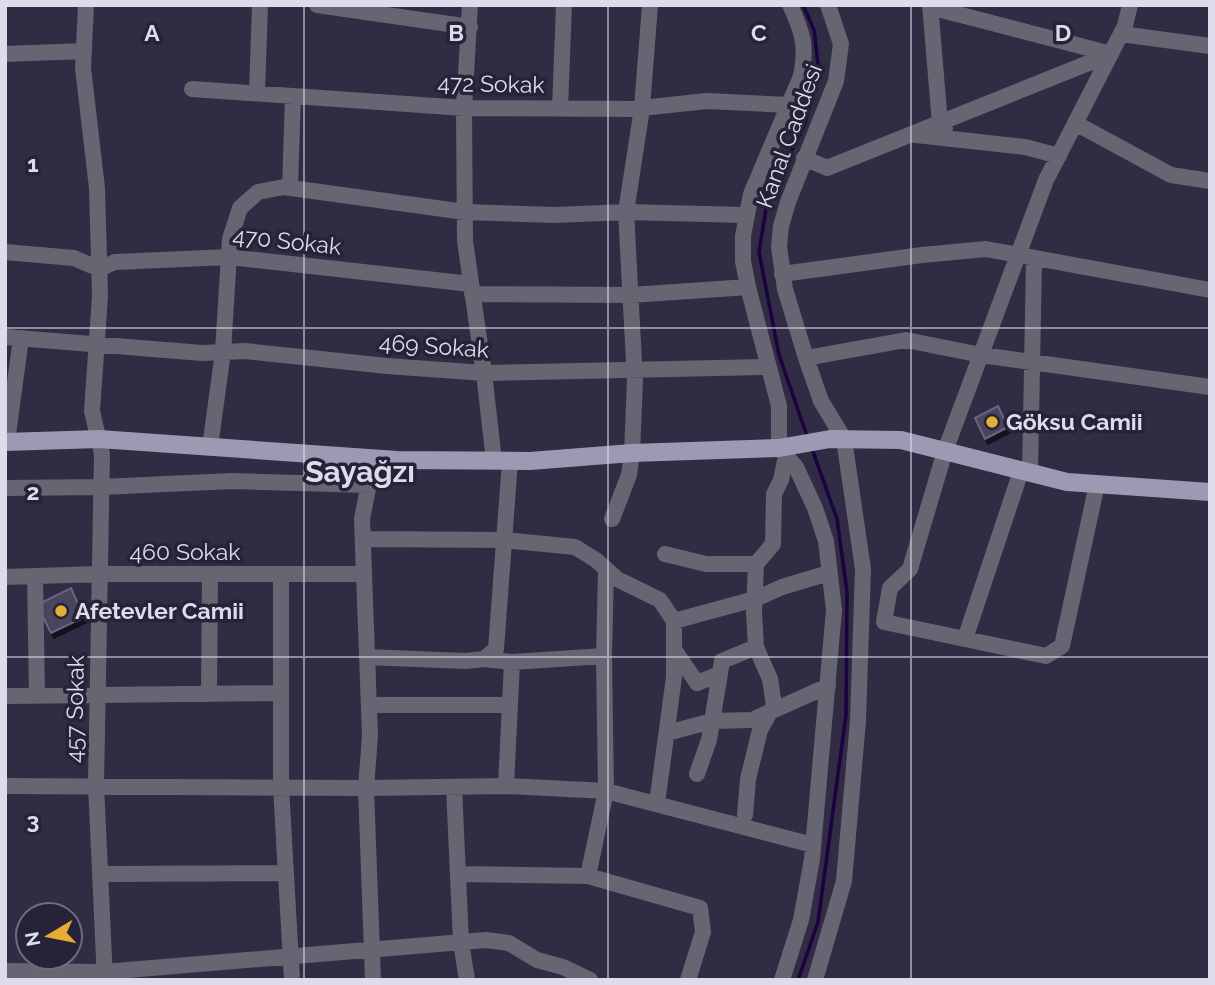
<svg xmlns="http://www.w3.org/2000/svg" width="1215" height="985" font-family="Raleway,sans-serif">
<defs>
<filter id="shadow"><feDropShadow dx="3" dy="5" stdDeviation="0" flood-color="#0009"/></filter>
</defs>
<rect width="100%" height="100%" fill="#302c43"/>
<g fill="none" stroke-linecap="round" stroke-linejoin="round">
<path stroke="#1a0340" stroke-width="3.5" d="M 803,5 L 814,30 L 819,73 L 804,126 L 768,197 L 759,252 L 779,355 L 807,436
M 798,980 L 818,922 L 846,715 L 847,592 L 837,519 L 811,446"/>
</g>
<path fill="#49455e" stroke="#696580" stroke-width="2" filter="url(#shadow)" d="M 998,406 L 1008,427 L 985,439 L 975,418 Z
M 71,588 L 84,617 L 51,633 L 37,605 Z"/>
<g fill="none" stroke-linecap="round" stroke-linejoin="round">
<path stroke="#676571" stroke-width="16" d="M 86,5 L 83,68 L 97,188 L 100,296 L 92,411 L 102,454 L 96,785 L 105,980
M 317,5 L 470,27
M 470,5 L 464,108 L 465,241 L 484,373 L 494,461
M 930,5 L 940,123 L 945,128
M 930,7 L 1111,54
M 1121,34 L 1210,46
M 5,54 L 84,51
M 192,89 L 464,108 L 632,109 L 707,101 L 788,105
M 257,93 L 260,5
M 560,108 L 564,5
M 1075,123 L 1171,175 L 1210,181
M 916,135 L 1025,147 L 1059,156
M 804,158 L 827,168 L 1111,54
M 290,188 L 293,96
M 5,252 L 74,258 L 99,269 L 115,262 L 229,257 L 471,284
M 782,274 L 922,255 L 986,249 L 1210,290
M 472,294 L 631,295 L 748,287
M 5,337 L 202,353 L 245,351 L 387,366 L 484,373 L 769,367
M 806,358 L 906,340 L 981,355 L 1210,387
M 7,442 L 21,338
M 210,447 L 223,352 L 230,239 L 240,208 L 258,192 L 284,187 L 465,212 L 554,215 L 626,212 L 745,215
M 1030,473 L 1034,260
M 1097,484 L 1062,646 L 1046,656 L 884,622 L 890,588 L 910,569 L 945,451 L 1046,180 L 1125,26 L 1130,5
M 5,488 L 101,487 L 232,481 L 369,485
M 612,519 L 629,475 L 632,453 L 635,380 L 626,212 L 642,108 L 650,5
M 363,539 L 504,540 L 575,547 L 596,560 L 617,579 L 660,600 L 674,621 L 674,677 L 658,796
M 665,554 L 706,564 L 756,564
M 281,575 L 281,787 L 292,980
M 35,576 L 37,696
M 5,577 L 100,574 L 364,574
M 674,621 L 755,599 L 782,587 L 829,573
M 965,639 L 1021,471
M 675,651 L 697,683 L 720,674
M 367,657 L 465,661 L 484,659 L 496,649 L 510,461
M 484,659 L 512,662 L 604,656
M 209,694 L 210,575
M 5,696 L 281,693
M 369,705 L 509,705
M 667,733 L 712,721 L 752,720 L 828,686
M 697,774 L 709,740 L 722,661 L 756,647
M 5,786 L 366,788 L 506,786 L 606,791 L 813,845
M 506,786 L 512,662
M 454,787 L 461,942 L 467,980
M 745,815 L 748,779 L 760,730 L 774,705 L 770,679 L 756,647 L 754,613 L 756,564 L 773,544 L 774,494 L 781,480 L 786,456
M 100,874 L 285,873
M 458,874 L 588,876 L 700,908 L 703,932 L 688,980
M 588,876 L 606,791 L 604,656 L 606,570
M 5,971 L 104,972 L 486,940 L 509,943 L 537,960 L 563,967 L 590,980
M 373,980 L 366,788 L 370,736 L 362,519 L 374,458
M 782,980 L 801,920 L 812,859 L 834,610 L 826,541 L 815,508 L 796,467 L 779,448 L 779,406 L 748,287 L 743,261 L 743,236 L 751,194 L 801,76 C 807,46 803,33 790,5
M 815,980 L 844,881 L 858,721 L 863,569 L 844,439 L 821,401 L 806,358 L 785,289 L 779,247 L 781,226 L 788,202 L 836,81 L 841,44 L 828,5"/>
<path stroke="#9d99b2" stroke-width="18" d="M 5,442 L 99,439 L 397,460 L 530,461 L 632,453 L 779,448 L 830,439 L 901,440 L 1067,482 L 1210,492"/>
</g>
<path fill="none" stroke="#dddceb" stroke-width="2" stroke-opacity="0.55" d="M 304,5 L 304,980M 608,5 L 608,980M 911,5 L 911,980M 5,328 L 1210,328M 5,657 L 1210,657"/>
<g fill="#e5ad35" stroke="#262238" stroke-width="2.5">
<circle cx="992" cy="422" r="7"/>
<circle cx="61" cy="611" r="7"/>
</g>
<g text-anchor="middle" stroke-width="7" stroke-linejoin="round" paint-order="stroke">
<g font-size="23" fill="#dddceb" stroke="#262238">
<text transform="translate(491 84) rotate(1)" y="8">472 Sokak</text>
<text transform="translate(789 136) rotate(-70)" y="8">Kanal Caddesi</text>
<text transform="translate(287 241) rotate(6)" y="8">470 Sokak</text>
<text transform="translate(434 346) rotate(4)" y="8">469 Sokak</text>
<text x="185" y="560">460 Sokak</text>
<text transform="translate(75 709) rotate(-89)" y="8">457 Sokak</text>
</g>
<g font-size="23" font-weight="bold" fill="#dddceb" stroke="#262238" text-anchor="start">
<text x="1006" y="430">Göksu Camii</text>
<text x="75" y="619">Afetevler Camii</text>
</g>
<g font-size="30" font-weight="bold" fill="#dddceb" stroke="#262238">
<text x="360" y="482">Sayağzı</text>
</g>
</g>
<g font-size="23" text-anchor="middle" font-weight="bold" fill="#dddceb" stroke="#262238" stroke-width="7" stroke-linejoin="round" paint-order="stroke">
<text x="152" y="41">A</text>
<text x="456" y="41">B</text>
<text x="759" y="41">C</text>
<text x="1063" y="41">D</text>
<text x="33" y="172">1</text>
<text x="33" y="500">2</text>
<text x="33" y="829">3</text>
</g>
<rect width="1215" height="985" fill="none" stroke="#dddceb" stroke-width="14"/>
<g transform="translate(49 936) rotate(260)"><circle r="33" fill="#262238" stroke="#6f6c80" stroke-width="2"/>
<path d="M0-5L12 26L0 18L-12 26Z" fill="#e5ad35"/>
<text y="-10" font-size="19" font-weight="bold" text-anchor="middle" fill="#dddceb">N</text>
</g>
</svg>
